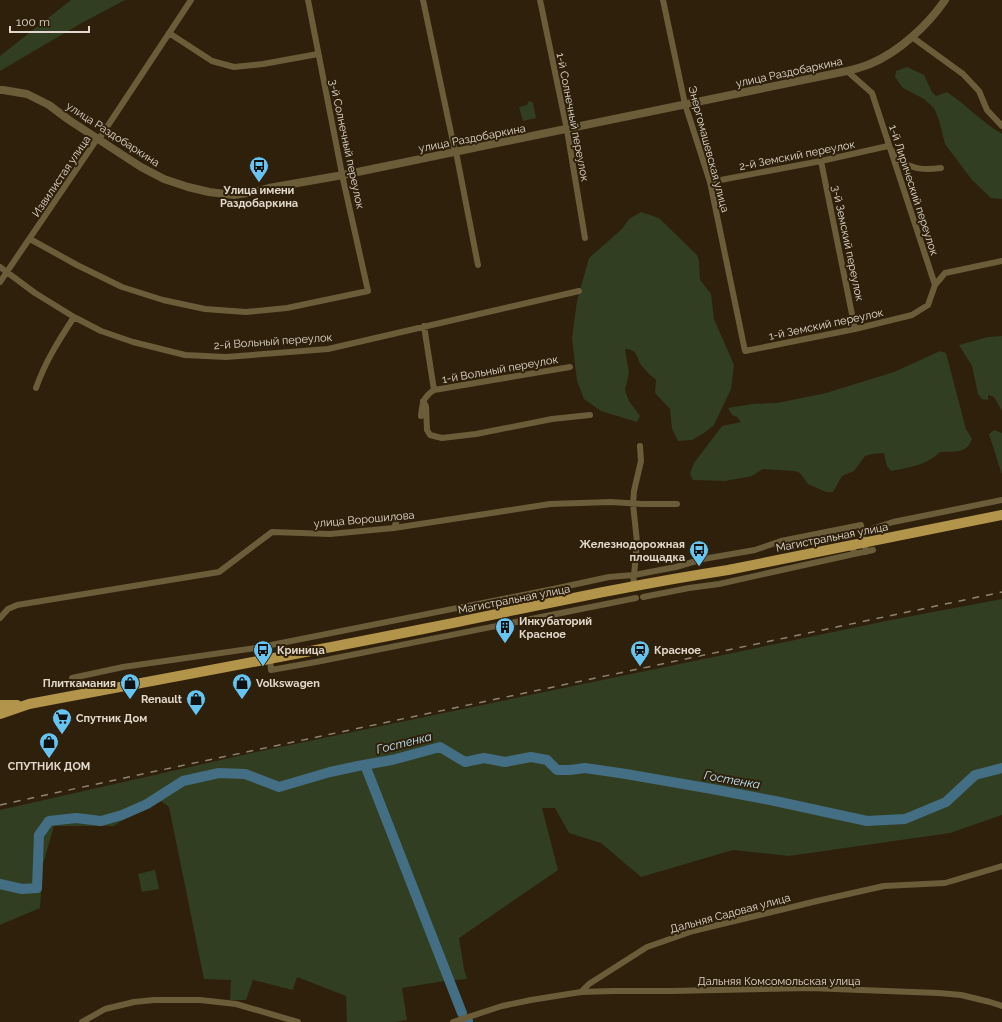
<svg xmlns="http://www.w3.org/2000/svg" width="1002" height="1022" font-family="Raleway,sans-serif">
<rect width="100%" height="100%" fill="#2e200b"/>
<path fill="#323e21" d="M 71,0 L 125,0 L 80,24 L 0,71 L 0,56 Z
M 907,67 L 924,75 L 932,92 L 936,96 L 947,92 C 966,105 982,122 1002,134 L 1002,199 L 991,198 L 972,180 L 945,144 L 939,120 L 934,108 L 924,99 L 903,88 L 895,77 L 896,71 Z
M 530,101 L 533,103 L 536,118 L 523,121 L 519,107 L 527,105 L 528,102 Z
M 641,212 L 659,218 L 697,255 L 699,261 L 700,280 L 711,294 L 714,319 L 734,365 L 731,389 L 714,425 L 704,433 L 692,440 L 678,441 L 672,429 L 670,409 L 655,393 L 656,380 C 651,376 646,371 642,366 C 636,358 638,349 625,349 L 629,373 L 625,390 L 629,401 L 640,416 L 637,422 L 601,411 L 584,399 L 577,381 L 572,338 L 577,301 L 589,258 L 622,229 L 629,219 Z
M 1002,336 L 1002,411 L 994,397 L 988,395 L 988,400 L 982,399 L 978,394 L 972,366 L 959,345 L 988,337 Z
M 940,351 L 946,353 L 966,429 L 972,439 C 966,455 953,451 940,452 C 927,465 908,468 891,471 L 887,466 L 884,453 L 872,454 L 865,456 L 854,471 L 842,476 L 833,492 L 826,492 L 808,484 L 800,473 L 794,471 L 763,469 L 752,476 L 725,481 L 693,480 L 690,474 L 694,463 L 722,426 L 741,422 L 737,417 L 732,415 L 728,408 L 752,404 L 777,403 L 826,393 L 894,372 Z
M 994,430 L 1002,433 L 1002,475 L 989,434 Z
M 1002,599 L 1002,815 L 950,833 L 789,856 L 733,850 L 641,877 L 601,843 L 569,833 L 555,808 L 542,808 L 558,870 L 459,938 L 464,969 L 467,979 L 444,981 L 402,988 L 407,1020 L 395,1022 L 347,1022 L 346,996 L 297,977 L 293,990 L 253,980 L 246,1000 L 230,1000 L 231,980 L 204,979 L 169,807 L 161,801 L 150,802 L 114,826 L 54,826 L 43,864 L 40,908 L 0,925 L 0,810 L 256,752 L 891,620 Z
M 155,870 L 159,889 L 142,892 L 138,874 Z"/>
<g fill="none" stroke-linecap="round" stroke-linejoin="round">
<path stroke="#446e83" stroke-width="10" d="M 365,765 L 462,1013
M 0,884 L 22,889 L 37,888 L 39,835 L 49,821 L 76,818 L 101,821 L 122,815 L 147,804 L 183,781 L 219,773 L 245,774 L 279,787 L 330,772 L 358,766 L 392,760 L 440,747 L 465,762 L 484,758 L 505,762 L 531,757 L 547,760 L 557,770 L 570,770 L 585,768 L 626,774 L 712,789 L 775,801 L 867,821 L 905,819 L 946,802 L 975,775 L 1002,768
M 468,1021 L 468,1022"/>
<path stroke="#6b5c3a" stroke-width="6" d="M 423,0 L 454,147 L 456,152 L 478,265
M 540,0 L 567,130 L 585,238
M 663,0 L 685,104 L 710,182 L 745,351 L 855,329 L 912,315 L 928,305 L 935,285 L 872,93 L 847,71
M 169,33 L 212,61 L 234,67 L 263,64 L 318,54
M 912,37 L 963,74 L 979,91 L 987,110 L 1002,126
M 821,161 L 855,329
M 710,182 L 821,161 L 888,146 C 892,151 896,157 901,161 C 914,170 926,170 941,168
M 30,239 L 77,265 L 122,287 L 163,300 L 205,309 L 246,312 L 287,308 L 368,291 L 343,179 L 308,0
M 0,267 L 35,293 L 74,317 L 101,331 L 133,342 L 185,355 L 226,357 L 328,349 L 579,291
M 0,282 L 97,139 L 101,136 L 191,0
M 935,285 L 945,273 L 1002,261
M 36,388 C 45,362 59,340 74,317
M 434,390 L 570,367
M 423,401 L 426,406 L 427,430 L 430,435 L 442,438 L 476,434 L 552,419 L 590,415
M 421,416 C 422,404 423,397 434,390 L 424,326
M 394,528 L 397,520
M 862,532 L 866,552
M 854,554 L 873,550
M 633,587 L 637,542 L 633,504 L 634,491 L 641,461 L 640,446
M 643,597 L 689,588 L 719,584 L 854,554 L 852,545
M 0,618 L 8,609 L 17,605 L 219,572 L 272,532 L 330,534 L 394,528 L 550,504 L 611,502 L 642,504 L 677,504
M 270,659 L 271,670 L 316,662 L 636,598
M 72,678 L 123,667 L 256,648 L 558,588 L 609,577 L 634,575 L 676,567 L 703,559 L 755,550 L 781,541 L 861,525 L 862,532 L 893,522 L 1002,500
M 581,992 L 589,984 L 647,947 L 693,931 L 817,901 L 884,886 L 945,883 L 1002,866
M 82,1022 L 105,1009 L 134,1002 L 154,1000 L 200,1000 L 236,1004 L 298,1022
M 453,1022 L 502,1006 L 531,1000 L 581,992 L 613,991 L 671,991 L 809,988 L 939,993 L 961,995 L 990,1002 L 1002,1006"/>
<path stroke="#6b5c3a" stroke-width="8" d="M 0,90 L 3,90 L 27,94 L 49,105 L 69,120 L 141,167 L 164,179 L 188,187 L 209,192 L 234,195 L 254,192 L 269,188 L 343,175 L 847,71 C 855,69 863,67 870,64 C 899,52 928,25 945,0"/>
<path stroke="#b3944b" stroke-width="10" d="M 0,705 L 17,705
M 0,714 L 29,704 C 164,679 299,654 433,627 C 531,607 630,585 728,570 L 1002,515"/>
<path stroke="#8e8372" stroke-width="1.5" stroke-dasharray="7 7" stroke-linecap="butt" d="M 0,805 L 147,773 L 1002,592"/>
</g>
<defs>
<g id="bus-pin" transform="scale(1)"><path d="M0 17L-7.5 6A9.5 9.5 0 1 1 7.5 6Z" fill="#67c4f0" stroke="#2e200b"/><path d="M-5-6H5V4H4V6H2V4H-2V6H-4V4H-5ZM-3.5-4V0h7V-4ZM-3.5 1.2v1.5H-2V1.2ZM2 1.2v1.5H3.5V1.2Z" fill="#111"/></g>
<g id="building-pin" transform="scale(1)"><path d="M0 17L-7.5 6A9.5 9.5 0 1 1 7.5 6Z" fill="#67c4f0" stroke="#2e200b"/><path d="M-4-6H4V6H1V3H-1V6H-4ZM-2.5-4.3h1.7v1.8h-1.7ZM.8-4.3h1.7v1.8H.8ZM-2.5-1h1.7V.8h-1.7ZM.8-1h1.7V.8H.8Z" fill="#111"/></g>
<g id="station-pin" transform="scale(1)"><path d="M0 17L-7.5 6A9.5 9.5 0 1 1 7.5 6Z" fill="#67c4f0" stroke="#2e200b"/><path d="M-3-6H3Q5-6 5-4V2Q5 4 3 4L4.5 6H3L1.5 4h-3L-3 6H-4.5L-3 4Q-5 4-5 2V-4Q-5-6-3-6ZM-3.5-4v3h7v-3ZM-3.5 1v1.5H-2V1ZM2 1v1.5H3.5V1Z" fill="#111"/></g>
<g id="shop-pin" transform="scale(1)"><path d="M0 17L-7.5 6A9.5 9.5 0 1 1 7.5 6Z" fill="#67c4f0" stroke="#2e200b"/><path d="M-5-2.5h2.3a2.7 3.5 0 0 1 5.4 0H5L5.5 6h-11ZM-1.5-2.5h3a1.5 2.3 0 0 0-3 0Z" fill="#111"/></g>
<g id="supermarket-pin" transform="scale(1)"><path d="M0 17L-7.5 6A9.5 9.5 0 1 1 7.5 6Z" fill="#67c4f0" stroke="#2e200b"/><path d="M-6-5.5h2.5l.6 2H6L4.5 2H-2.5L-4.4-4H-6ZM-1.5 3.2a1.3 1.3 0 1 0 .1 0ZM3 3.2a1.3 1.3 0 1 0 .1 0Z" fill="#111"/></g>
</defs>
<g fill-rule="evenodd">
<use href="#bus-pin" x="259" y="166"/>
<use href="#bus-pin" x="699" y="550"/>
<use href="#building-pin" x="505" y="627"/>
<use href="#bus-pin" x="263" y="650"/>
<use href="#station-pin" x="640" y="650"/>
<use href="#shop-pin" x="130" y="683"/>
<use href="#shop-pin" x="242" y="683"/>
<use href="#shop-pin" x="196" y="699"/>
<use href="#supermarket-pin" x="62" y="718"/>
<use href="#shop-pin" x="49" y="742"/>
</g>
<g text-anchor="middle" stroke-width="4" stroke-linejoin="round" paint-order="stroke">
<g font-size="11" fill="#e1d8cb" stroke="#2e200b">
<text transform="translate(789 72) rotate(-12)" y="4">улица Раздобаркина</text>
<text transform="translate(573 117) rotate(79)" y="4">1-й Солнечный переулок</text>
<text transform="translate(113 134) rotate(33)" y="4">улица Раздобаркина</text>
<text transform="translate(472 138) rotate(-11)" y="4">улица Раздобаркина</text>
<text transform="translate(347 144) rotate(78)" y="4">3-й Солнечный переулок</text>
<text transform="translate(709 149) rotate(75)" y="4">Энергомашевская улица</text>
<text transform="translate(797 155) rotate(-11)" y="4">2-й Земский переулок</text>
<text transform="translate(61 176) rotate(-56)" y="4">Извилистая улица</text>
<text transform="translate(914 190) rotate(72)" y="4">1-й Лирический переулок</text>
<text transform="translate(848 243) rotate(78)" y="4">3-й Земский переулок</text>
<text transform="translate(826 324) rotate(-12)" y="4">1-й Земский переулок</text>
<text transform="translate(273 341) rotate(-4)" y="4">2-й Вольный переулок</text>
<text transform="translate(500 369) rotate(-10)" y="4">1-й Вольный переулок</text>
<text transform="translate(364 519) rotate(-5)" y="4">улица Ворошилова</text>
<text transform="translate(832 537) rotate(-11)" y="4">Магистральная улица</text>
<text transform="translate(514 599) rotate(-11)" y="4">Магистральная улица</text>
<text transform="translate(730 913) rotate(-15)" y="4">Дальняя Садовая улица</text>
<text x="779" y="985">Дальняя Комсомольская улица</text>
</g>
<g font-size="11" font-weight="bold" fill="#e1d8cb" stroke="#2e200b" text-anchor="start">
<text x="259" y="194" text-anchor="middle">Улица имени<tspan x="259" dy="13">Раздобаркина</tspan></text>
<text x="685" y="548" text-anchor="end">Железнодорожная<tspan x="685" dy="13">площадка</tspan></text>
<text x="519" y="625">Инкубаторий<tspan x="519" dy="13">Красное</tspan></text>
<text x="277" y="654">Криница</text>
<text x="654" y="654">Красное</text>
<text x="116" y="687" text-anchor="end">Плиткамания</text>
<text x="256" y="687">Volkswagen</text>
<text x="182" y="703" text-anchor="end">Renault</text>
<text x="76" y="722">Спутник Дом</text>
<text x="49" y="770" text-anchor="middle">СПУТНИК ДОМ</text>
</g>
<g font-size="12" font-style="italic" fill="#bde5fc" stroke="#2e200b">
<text transform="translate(404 743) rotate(-14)" y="4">Гостенка</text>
<text transform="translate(732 780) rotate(10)" y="4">Гостенка</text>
</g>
</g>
<path d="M10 26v6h79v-6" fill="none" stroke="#e1d8cb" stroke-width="2"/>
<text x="16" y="26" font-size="12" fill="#e1d8cb" stroke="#2e200b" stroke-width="3" paint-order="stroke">100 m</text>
</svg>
